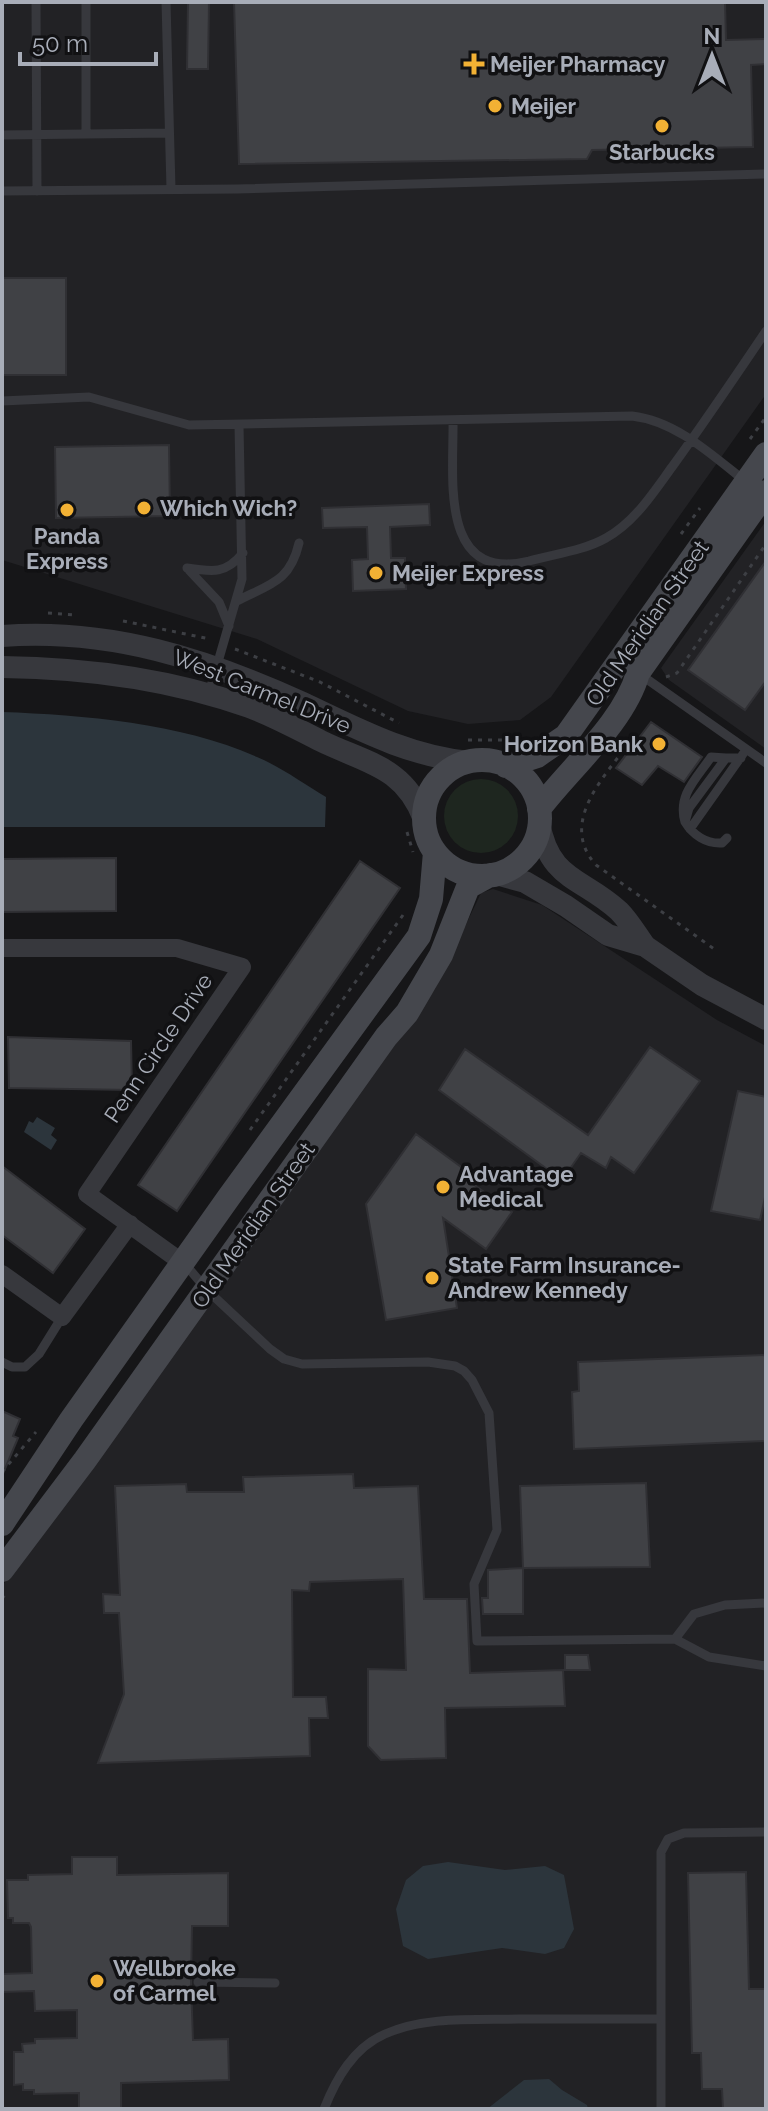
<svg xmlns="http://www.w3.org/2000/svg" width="768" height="2111" font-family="Raleway,sans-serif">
<rect width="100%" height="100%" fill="#161618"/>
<path fill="#222225" d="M 2,2 L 766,2 L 766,394 L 551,697 L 520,720 L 468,724 L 408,711 L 257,639 L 2,560 Z
M 766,521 L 766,749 L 669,680 L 661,668 Z
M 493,889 L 542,905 L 717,1020 L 766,1046 L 766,2109 L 2,2109 L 2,1586 L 435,989 L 481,893 Z"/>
<path fill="#1e261f" d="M444 816a37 37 0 1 1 74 0a37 37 0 1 1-74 0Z"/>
<path fill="#2c353c" d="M 2,712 C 84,715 181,723 257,757 C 281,767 304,784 326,797 L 325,827 L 2,827 Z
M 37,1117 L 55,1128 L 51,1135 L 57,1140 L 51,1150 L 24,1132 L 29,1121 L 33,1123 Z
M 448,1862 L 505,1870 L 545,1866 L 564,1875 L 574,1929 L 564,1948 L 545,1954 L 502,1948 L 428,1959 L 403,1946 L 396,1909 L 406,1880 L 423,1866 Z
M 549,2079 L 562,2090 L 587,2105 L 588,2109 L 487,2109 L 524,2080 Z"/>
<path fill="#404145" stroke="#303034" stroke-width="2" d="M 188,2 L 209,2 L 208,69 L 187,69 Z
M 234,2 L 725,2 L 726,40 L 766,39 L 766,64 L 751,65 L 753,147 L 592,150 L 587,159 L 239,164 Z
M 2,278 L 66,278 L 66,375 L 2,375 Z
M 169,445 L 170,516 L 56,518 L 55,447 Z
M 429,504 L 430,525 L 390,527 L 391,558 L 405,558 L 406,589 L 353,591 L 352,560 L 368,559 L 367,527 L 323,528 L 322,508 Z
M 766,561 L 766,681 L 745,710 L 688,670 Z
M 651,722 L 702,757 L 684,782 L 658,766 L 642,785 L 616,768 Z
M 116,858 L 116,911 L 2,912 L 2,859 Z
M 360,861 L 400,888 L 177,1211 L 138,1185 Z
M 8,1037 L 131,1041 L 132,1090 L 9,1088 Z
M 650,1047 L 700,1081 L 634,1173 L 611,1157 L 606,1168 L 581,1153 L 562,1180 L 439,1090 L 465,1049 L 588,1135 Z
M 738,1091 L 766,1097 L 766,1193 L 760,1220 L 711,1211 Z
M 416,1134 L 468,1172 L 466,1179 L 512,1212 L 486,1249 L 443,1218 L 457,1308 L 386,1320 L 366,1204 Z
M 2,1166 L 85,1229 L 53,1273 L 2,1235 Z
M 766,1355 L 766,1441 L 574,1449 L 572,1392 L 579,1391 L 578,1362 Z
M 2,1411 L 20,1419 L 13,1436 L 18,1438 L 2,1476 Z
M 353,1474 L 354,1488 L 418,1486 L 424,1599 L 467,1599 L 470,1673 L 563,1670 L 565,1706 L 445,1708 L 446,1758 L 381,1760 L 368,1746 L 368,1669 L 406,1670 L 403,1579 L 310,1582 L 309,1591 L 292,1590 L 293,1697 L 326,1697 L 328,1718 L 309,1718 L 310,1756 L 98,1763 L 124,1694 L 119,1613 L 104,1613 L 103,1594 L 120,1595 L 115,1486 L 186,1484 L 187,1492 L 244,1492 L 243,1477 Z
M 646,1483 L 650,1567 L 523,1568 L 520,1486 Z
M 523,1568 L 523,1614 L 483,1614 L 482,1598 L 488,1598 L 488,1570 Z
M 565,1655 L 588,1655 L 590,1670 L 565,1670 Z
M 72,1857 L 117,1857 L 117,1875 L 228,1873 L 228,1926 L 192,1926 L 191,1983 L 193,2040 L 228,2039 L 229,2080 L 121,2083 L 121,2108 L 79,2109 L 79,2093 L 34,2094 L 34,2090 L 23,2090 L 23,2084 L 14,2085 L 14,2052 L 23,2052 L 22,2044 L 35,2043 L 35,2039 L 77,2038 L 77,2010 L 35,2011 L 34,1991 L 2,1992 L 2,1974 L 32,1973 L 31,1927 L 29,1923 L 13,1923 L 13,1918 L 8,1918 L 7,1880 L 28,1880 L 28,1875 L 72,1874 Z
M 746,1872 L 749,1989 L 766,1989 L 766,2109 L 723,2109 L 722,2089 L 702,2089 L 701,2053 L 692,2053 L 688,1873 Z"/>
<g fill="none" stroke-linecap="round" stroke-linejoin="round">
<path stroke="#3d3f44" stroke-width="3" stroke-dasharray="4 6" stroke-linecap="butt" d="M 750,439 L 766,417
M 681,534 L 700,508
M 48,613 L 76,615
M 123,621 L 210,639
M 235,649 L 320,682 L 399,723
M 666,677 L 677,673 L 766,544
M 632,733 L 632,739 C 607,774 557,822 596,865 L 717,951
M 468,740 L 512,740
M 407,832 L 413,852
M 250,1130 L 403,915
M 2,1472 L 36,1432
M 2,1599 L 7,1592"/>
<path stroke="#37383d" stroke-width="9" d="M 36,2 L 37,191
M 86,2 L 86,134
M 166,2 L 171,189
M 2,135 L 169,133
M 2,191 L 237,189 L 766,174
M 2,401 L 89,397 L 189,425 L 632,416 C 676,421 712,455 746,482
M 453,420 C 454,476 438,583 529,561 C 554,554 583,551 606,538 C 634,523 653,493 672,467 C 704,423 735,377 766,331
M 187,568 L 219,602 L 229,626
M 187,568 C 213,572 226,574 243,553
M 237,601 C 270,584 290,582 299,543
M 641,675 L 766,763
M 209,693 L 242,579 L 239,425
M 685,822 C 677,795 697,778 711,757 L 726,758
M 690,829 L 743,754
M 727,838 L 722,843 C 706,844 693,835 685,822 L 689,808 L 726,758 L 741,758
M 185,1264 L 207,1290 L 270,1349 L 284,1359 L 302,1364 L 428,1362 L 455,1366 L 464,1371 L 472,1380 L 489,1413 L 497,1530 L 474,1584 L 477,1641 L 675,1639 L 709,1657 L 766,1666
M 2,1362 L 12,1367 L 25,1367 L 39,1354 L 62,1317
M 675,1639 L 694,1614 L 725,1605 L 766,1603
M 198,1982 L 275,1983
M 324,2109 C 336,2079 353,2048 385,2034 C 425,2016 476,2020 519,2019 C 566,2019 614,2019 661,2019
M 661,2109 L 661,1852 L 668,1839 L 684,1833 L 766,1832"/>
<path stroke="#37383d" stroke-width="18" d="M 2,948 L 177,948 L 242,967 L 87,1194 L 183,1263
M 2,1274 L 62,1317 L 130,1224"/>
<path stroke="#37383d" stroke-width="22" d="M 2,636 C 110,628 206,659 303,703 C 358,729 408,756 469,762
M 2,667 C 85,668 170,679 249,707 C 274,716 297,729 321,741 C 366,763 404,766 424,819
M 539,822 C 549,881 582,877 619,911 C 629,921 637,935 645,946
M 496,874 L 525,882 L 566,906 L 608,935 L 645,946 L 702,985 L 766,1019"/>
<path stroke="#45474d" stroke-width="24" d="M424 818a58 58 0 1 1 116 0a58 58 0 1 1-116 0Z
M 506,766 L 537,756 L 566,736 L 766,454
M 539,809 C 570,768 624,723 638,673 L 766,492
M 2,1524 L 71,1420 L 229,1197 L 419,936 L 431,899 L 435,852
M 2,1570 L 85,1460 L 386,1037 L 407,1013 L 441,955 L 468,887 L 490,875"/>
</g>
<g fill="#f2b134" stroke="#111113" stroke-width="3">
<path d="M470 52h8v8h8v8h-8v8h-8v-8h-8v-8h8z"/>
<circle cx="495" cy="106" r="8"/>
<circle cx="662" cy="126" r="8"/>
<circle cx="144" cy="508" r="8"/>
<circle cx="67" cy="510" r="8"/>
<circle cx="376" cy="573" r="8"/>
<circle cx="659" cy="744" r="8"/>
<circle cx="443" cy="1187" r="8"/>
<circle cx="432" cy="1278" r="8"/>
<circle cx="97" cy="1981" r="8"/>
</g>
<g text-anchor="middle" stroke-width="7" stroke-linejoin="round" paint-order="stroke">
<g font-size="22" font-weight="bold" fill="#a8adb8" stroke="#111113" text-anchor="start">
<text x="490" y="72">Meijer Pharmacy</text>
<text x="511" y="114">Meijer</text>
<text x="662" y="160" text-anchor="middle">Starbucks</text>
<text x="160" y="516">Which Wich?</text>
<text x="67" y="544" text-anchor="middle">Panda<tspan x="67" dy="25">Express</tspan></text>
<text x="392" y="581">Meijer Express</text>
<text x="643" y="752" text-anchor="end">Horizon Bank</text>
<text x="459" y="1182">Advantage<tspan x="459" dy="25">Medical</tspan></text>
<text x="448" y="1273">State Farm Insurance-<tspan x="448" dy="25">Andrew Kennedy</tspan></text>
<text x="113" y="1976">Wellbrooke<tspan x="113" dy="25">of Carmel</tspan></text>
</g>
<g font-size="22" fill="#a8adb8" stroke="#111113">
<text transform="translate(647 623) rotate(-55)" y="8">Old Meridian Street</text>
<text transform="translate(262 691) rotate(22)" y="8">West Carmel Drive</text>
<text transform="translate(158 1048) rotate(-56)" y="8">Penn Circle Drive</text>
<text transform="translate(253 1225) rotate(-55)" y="8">Old Meridian Street</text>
</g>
</g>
<rect width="768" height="2111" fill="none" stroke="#a8adb8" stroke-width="8"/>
<g transform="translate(712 56)" stroke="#111113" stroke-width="6" paint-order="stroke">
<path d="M0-6L14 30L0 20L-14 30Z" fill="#a8adb8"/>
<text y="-12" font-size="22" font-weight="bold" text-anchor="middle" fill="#a8adb8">N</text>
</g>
<path d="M20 52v12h136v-12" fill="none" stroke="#a8adb8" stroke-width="4"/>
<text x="32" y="52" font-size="24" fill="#a8adb8" stroke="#111113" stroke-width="6" paint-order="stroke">50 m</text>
</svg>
